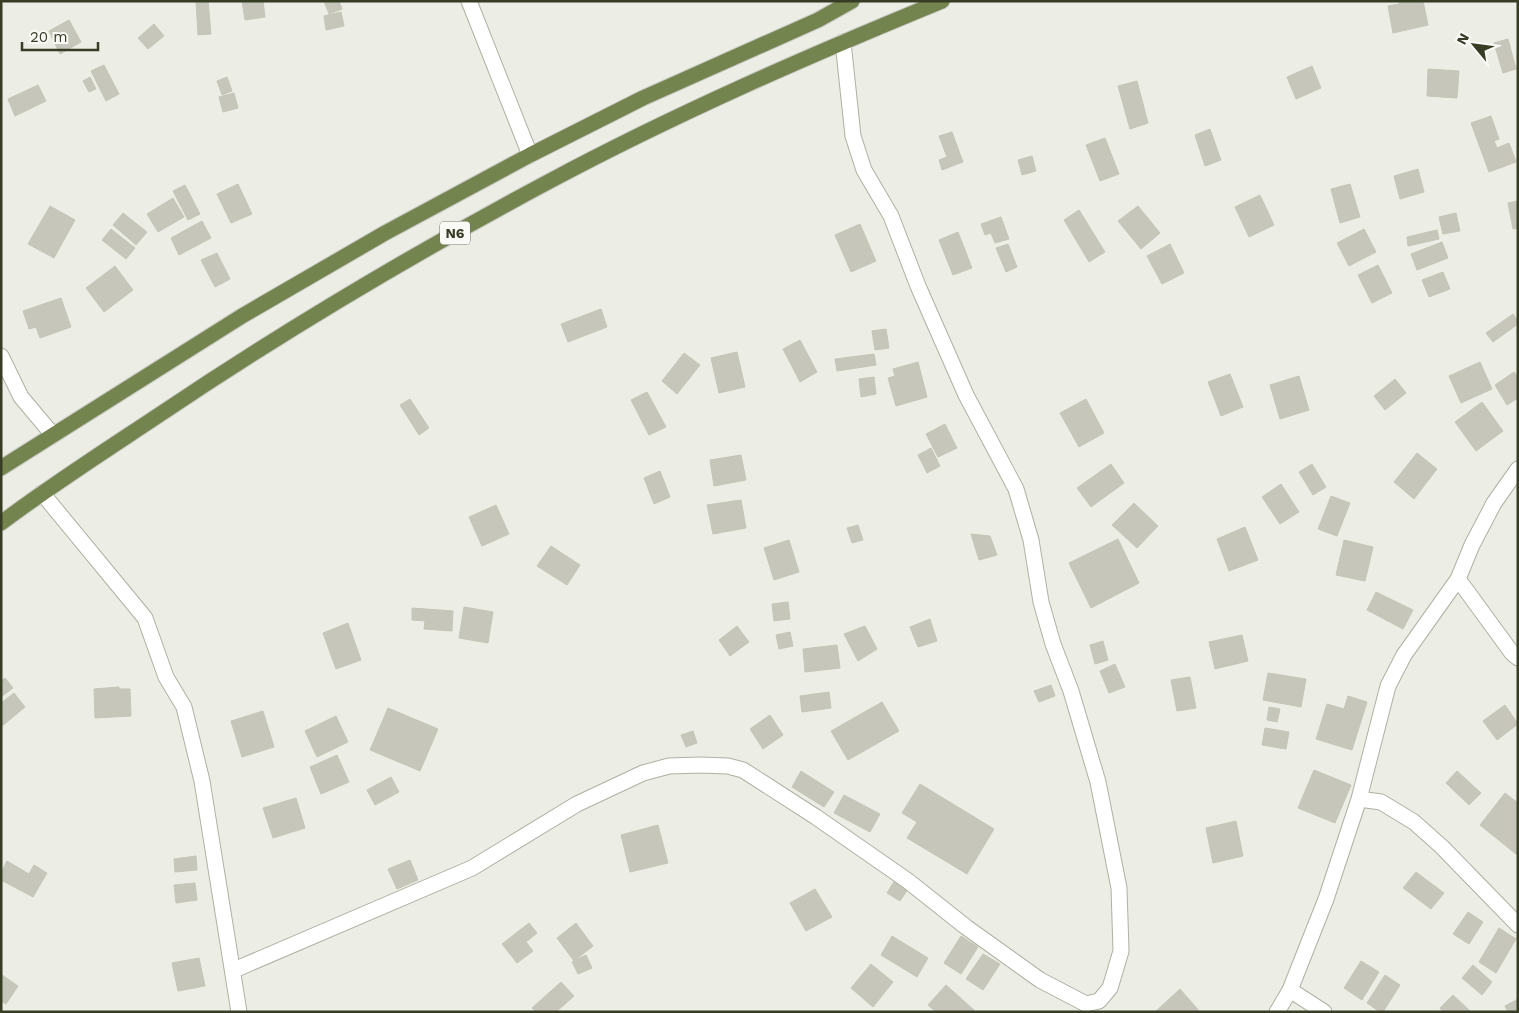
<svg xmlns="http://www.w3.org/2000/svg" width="1519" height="1013" font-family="'Work Sans',sans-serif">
<rect width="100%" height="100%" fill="#ecede4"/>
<path fill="#c6c7ba" stroke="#c4c6b7" d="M 196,1 L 208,1 L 211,34 L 198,35 Z
M 242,1 L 263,1 L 265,17 L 245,20 Z
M 324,1 L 339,1 L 342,9 L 329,14 Z
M 1399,1 L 1423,1 L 1428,25 L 1393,33 L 1388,6 L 1399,4 Z
M 341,12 L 344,26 L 326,30 L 324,16 Z
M 69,20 L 81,42 L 60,54 L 49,31 Z
M 154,24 L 164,36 L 148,49 L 138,38 Z
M 1508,39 L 1516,69 L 1503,73 L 1494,43 Z
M 104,65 L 119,94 L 106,101 L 91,71 Z
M 1312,66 L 1321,88 L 1296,99 L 1287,77 Z
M 1428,69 L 1459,71 L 1457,98 L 1427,96 Z
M 90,77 L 96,89 L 89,92 L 83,81 Z
M 227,77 L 232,91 L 222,95 L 217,81 Z
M 1137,81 L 1148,123 L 1130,129 L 1118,86 Z
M 38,85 L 46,101 L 15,116 L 8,99 Z
M 234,93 L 238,108 L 223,112 L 219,97 Z
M 1491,116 L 1499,139 L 1494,141 L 1497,148 L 1509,143 L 1516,162 L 1489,172 L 1471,123 Z
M 1210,129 L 1221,160 L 1205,166 L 1195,135 Z
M 952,132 L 963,162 L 942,170 L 939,160 L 947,157 L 939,136 Z
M 1105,138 L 1119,174 L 1100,181 L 1086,145 Z
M 1032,156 L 1036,171 L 1022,175 L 1018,160 Z
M 1418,169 L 1424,192 L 1400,199 L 1394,176 Z
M 238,184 L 252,214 L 231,223 L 217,194 Z
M 1350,184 L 1360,217 L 1340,223 L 1331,189 Z
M 185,185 L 200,214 L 188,220 L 173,191 Z
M 1260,195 L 1274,225 L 1249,237 L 1235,207 Z
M 173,198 L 184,217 L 158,232 L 147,214 Z
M 1518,201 L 1518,228 L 1513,229 L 1508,203 Z
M 50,206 L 75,220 L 54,258 L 28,244 Z
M 1138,206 L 1160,233 L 1141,249 L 1118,221 Z
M 1079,210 L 1105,252 L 1089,262 L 1064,220 Z
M 123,213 L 147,232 L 136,245 L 113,225 Z
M 1456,213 L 1460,231 L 1443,234 L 1439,217 Z
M 1001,217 L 1009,239 L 995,243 L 991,233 L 985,235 L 981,224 Z
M 202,221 L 211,238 L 179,255 L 171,238 Z
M 860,224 L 876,261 L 851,272 L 835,235 Z
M 111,229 L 135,248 L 126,259 L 102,240 Z
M 1364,229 L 1376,252 L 1349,266 L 1337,243 Z
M 1437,230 L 1439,239 L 1408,246 L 1407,237 Z
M 958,232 L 972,268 L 953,275 L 939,240 Z
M 1442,242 L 1448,258 L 1417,270 L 1411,254 Z
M 1008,244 L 1017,267 L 1006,272 L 996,248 Z
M 1170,244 L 1184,273 L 1162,284 L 1147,256 Z
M 217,253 L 230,279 L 215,287 L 201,260 Z
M 1378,265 L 1392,293 L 1372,303 L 1358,275 Z
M 115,266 L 133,290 L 104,312 L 86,288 Z
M 1443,272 L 1450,289 L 1429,297 L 1422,280 Z
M 61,298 L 71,327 L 40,338 L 36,327 L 29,329 L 23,311 Z
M 601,309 L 607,327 L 568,342 L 561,324 Z
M 1513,314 L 1518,321 L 1518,324 L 1493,342 L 1486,333 Z
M 886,329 L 889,348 L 875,350 L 872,331 Z
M 800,340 L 817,372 L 800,382 L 783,349 Z
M 737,352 L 745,387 L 719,393 L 711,358 Z
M 684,353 L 700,365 L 677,394 L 662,381 Z
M 874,354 L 876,365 L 837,371 L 835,359 Z
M 918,362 L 927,397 L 896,406 L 888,378 L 895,376 L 893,369 Z
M 1480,362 L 1492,389 L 1461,403 L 1449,376 Z
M 1514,372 L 1518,378 L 1518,398 L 1507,405 L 1495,385 Z
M 1230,374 L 1243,407 L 1221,416 L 1208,382 Z
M 1299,376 L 1309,410 L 1280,419 L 1270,385 Z
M 874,377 L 876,394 L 861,397 L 859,379 Z
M 1395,379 L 1406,393 L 1385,410 L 1374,396 Z
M 647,392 L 666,427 L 649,435 L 631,400 Z
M 410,399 L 429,428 L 419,435 L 400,405 Z
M 1086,399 L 1104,433 L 1079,447 L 1060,413 Z
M 1482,402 L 1503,431 L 1476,451 L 1455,422 Z
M 945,424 L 957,448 L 938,457 L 926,434 Z
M 931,448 L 940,466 L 927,473 L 918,455 Z
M 1417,453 L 1437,469 L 1414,499 L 1394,482 Z
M 741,455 L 746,480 L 714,486 L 710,460 Z
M 1111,464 L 1124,483 L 1091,507 L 1077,488 Z
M 1312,464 L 1326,487 L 1313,495 L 1299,472 Z
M 660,471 L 670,497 L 654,504 L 644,478 Z
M 1281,484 L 1299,512 L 1280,524 L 1262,497 Z
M 1331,496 L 1350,503 L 1337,536 L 1318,529 Z
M 741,500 L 746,528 L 713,534 L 707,505 Z
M 1134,503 L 1158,526 L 1137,548 L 1112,525 Z
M 496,505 L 509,534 L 482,546 L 469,517 Z
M 858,525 L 863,540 L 852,543 L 847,528 Z
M 1245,527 L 1258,560 L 1229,571 L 1217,539 Z
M 971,534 L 990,536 L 997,555 L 979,560 Z
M 1118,539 L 1139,583 L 1091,608 L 1069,563 Z
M 789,540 L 799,572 L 774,580 L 764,548 Z
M 1344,540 L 1373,547 L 1365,581 L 1336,575 Z
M 551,546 L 580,565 L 567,585 L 537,566 Z
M 1376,592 L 1413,610 L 1403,629 L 1367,610 Z
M 788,602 L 790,619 L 774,621 L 772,604 Z
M 464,607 L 493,612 L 488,643 L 459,638 Z
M 412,608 L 453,611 L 452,631 L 424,629 L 425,621 L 412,620 Z
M 930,619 L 937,641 L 918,647 L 910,627 Z
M 348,623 L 361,660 L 336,669 L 323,633 Z
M 737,626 L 749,642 L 730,656 L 719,640 Z
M 865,626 L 877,649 L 858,661 L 844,634 Z
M 790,632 L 793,646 L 779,649 L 776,635 Z
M 1242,635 L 1248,661 L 1215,669 L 1209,642 Z
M 1103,641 L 1108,660 L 1095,664 L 1090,645 Z
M 837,645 L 840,668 L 805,672 L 803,649 Z
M 1115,664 L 1125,687 L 1109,693 L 1100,671 Z
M 1268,673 L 1306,679 L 1301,707 L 1263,700 Z
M 1190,677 L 1196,708 L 1177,711 L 1171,680 Z
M 5,678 L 13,688 L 1,697 L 1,681 Z
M 1051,685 L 1055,696 L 1039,702 L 1034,691 Z
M 119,687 L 119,689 L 130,689 L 131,716 L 95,718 L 94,689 Z
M 829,692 L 831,708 L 802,712 L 800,696 Z
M 14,693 L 25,707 L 1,727 L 1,703 Z
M 1348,696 L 1367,702 L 1352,750 L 1316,739 L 1327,704 L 1344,709 Z
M 882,702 L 899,731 L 848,760 L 831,731 Z
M 1505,705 L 1518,724 L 1497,740 L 1483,721 Z
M 1269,707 L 1280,709 L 1277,722 L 1267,720 Z
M 388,708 L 438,729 L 420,771 L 370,750 Z
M 263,711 L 274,747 L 242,757 L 231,721 Z
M 770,715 L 783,735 L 763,749 L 750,729 Z
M 336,716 L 348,742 L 317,757 L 305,731 Z
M 1265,728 L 1289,732 L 1286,749 L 1262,745 Z
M 693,731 L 697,743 L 686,747 L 681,735 Z
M 337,755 L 349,782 L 321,794 L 310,767 Z
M 1314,770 L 1351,785 L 1335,823 L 1298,808 Z
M 801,771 L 834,792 L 824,807 L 792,787 Z
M 1457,771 L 1481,793 L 1469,805 L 1446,783 Z
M 391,777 L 399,792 L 375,805 L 367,790 Z
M 920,784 L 994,829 L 967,874 L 907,838 L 917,822 L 902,813 Z
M 1505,793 L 1518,803 L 1518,852 L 1516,854 L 1480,825 Z
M 844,795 L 880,814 L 870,832 L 834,813 Z
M 296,798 L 305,828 L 273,838 L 263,808 Z
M 1236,821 L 1243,856 L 1213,863 L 1206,828 Z
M 658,825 L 668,863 L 630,872 L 621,835 Z
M 196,856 L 197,870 L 175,872 L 174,859 Z
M 410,860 L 418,880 L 397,889 L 388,869 Z
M 7,861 L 29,874 L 34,865 L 47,873 L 33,897 L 1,880 L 1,873 Z
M 1416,872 L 1444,893 L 1431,909 L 1403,888 Z
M 895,880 L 908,889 L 900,901 L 887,893 Z
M 195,883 L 197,900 L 176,903 L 174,885 Z
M 815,889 L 832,917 L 806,931 L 790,903 Z
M 1468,912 L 1483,922 L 1469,944 L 1453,934 Z
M 529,923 L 537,933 L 526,942 L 533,951 L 517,963 L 502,944 Z
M 576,923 L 593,946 L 574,961 L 557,938 Z
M 1499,928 L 1516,939 L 1496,973 L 1479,962 Z
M 892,936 L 928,958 L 917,977 L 881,955 Z
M 961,936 L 978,947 L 961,974 L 944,963 Z
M 983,954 L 1000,964 L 983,990 L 966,979 Z
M 586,955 L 592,968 L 578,974 L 572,962 Z
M 199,958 L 205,986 L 178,991 L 172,963 Z
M 1361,961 L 1379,972 L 1362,1000 L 1344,988 Z
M 871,964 L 893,982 L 873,1007 L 851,988 Z
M 1473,965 L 1492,982 L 1482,995 L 1462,978 Z
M 2,975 L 18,986 L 6,1004 L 1,1001 Z
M 1385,975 L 1400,985 L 1383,1012 L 1380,1012 L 1367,1003 Z
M 561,982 L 574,996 L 556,1012 L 536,1012 L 532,1008 Z
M 946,985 L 974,1010 L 973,1012 L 936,1012 L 928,1005 Z
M 1180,989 L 1200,1012 L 1155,1012 Z
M 1453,995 L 1470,1011 L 1469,1012 L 1443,1012 L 1440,1008 Z
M 1518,999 L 1518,1012 L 1508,1012 L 1505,1006 Z"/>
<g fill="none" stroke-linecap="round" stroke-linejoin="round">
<g stroke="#aeb1a3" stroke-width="17">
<path id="service" d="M 469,1 L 530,155"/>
</g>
<g stroke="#aeb1a3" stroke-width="17">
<path id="minor" d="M 1,356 L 21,397 L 53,435
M 42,493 L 145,618 L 166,677 L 184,707 L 202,781 L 239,1012
M 1458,579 L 1512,653 L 1518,658
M 1359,799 L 1381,802 L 1414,822 L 1442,847 L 1518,925
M 234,970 L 472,868 L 577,804 L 643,773 L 669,766 L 700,765 L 728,766 L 743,770 L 816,817 L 908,881 L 966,927 L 1040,980 L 1086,1004 L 1099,1001 L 1110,988 L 1121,951 L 1119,888 L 1098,782 L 1071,691 L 1053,644 L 1041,602 L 1031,540 L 1016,489 L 966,395 L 918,286 L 891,216 L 864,170 L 853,136 L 843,42
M 1290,990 L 1324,1012
M 1277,1012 L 1290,990 L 1326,899 L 1359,799 L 1388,686 L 1404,655 L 1458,579 L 1472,545 L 1494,503 L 1518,469"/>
</g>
<g stroke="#c7c9c2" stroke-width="17">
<path id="trunk" d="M 1,468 L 242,316 L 385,233 L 530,155 L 643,98 L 818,20 L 852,1
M 1,523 C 53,484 108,449 162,413 C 287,329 415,253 548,182 C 675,114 808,56 942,1"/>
</g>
<use href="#service" stroke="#fff" stroke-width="15"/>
<use href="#minor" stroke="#fff" stroke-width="15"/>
<use href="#trunk" stroke="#74844f" stroke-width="15"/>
</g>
<g text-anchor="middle" stroke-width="4" stroke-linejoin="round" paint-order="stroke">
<rect fill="#f9f9f5" stroke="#717563" stroke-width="1" x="440" y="221.5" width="30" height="23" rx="4"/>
<g font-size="14" font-weight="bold" fill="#373d25">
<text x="455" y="238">N6</text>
</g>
</g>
<rect width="1519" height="1013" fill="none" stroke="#373d25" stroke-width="5"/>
<g transform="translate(1474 45) rotate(299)" stroke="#f9f9f5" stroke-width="4" paint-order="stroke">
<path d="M0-4L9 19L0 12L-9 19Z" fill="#373d25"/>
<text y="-8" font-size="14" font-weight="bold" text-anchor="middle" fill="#373d25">N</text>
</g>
<path d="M22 42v8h76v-8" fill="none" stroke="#373d25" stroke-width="2.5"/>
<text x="30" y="42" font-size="15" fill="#373d25" stroke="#f9f9f5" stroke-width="4" paint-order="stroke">20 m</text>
</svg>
